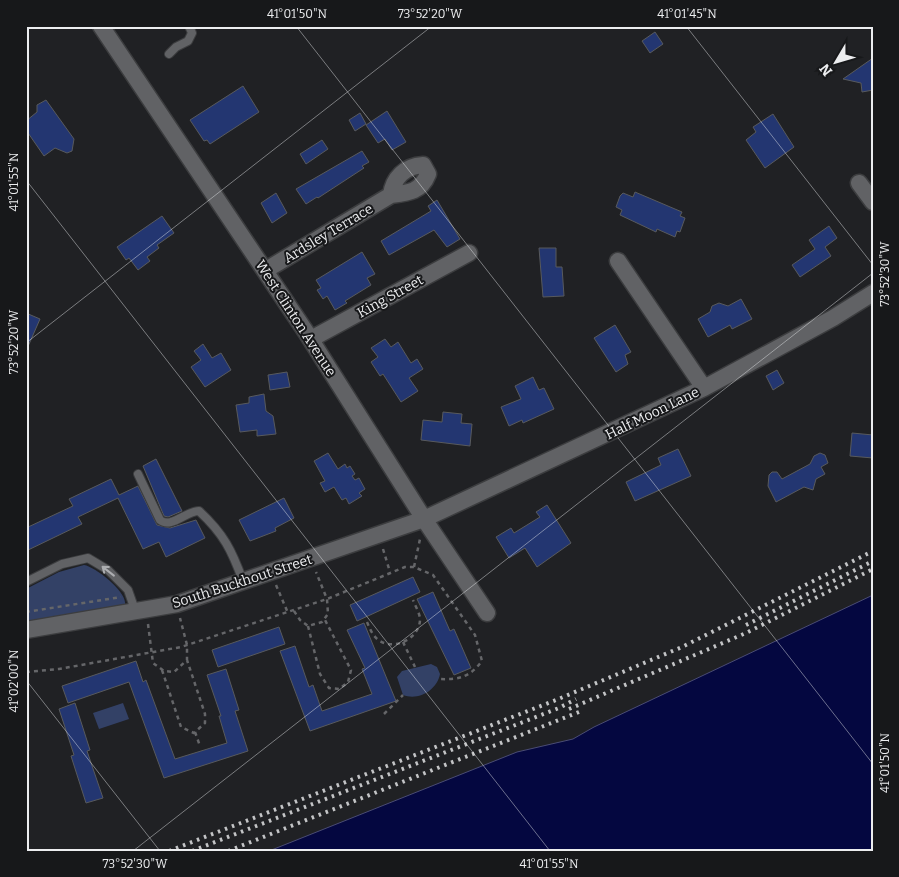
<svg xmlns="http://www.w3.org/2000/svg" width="899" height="877" font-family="Bitter,serif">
<rect width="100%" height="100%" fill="#202124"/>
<path fill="#334166" d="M 84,565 C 96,567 127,592 125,604 L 26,622 L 26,589 L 59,572 Z
M 431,664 L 437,667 L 440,674 C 437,690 419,701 403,695 L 397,677 L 402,671 Z
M 123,703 L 129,719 L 99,729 L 93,713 Z"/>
<path fill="#040740" stroke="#4a4c74" d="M 873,595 L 873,851 L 269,851 L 517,752 L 573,739 L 594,727 Z"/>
<path fill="#233671" stroke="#585a5d" d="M 655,32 L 663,44 L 650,53 L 642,41 Z
M 873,58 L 873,90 L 862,92 L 861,83 L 843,79 Z
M 243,86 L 259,112 L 210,144 L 207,140 L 204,141 L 190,120 Z
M 46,100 L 74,139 L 72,151 L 67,153 L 55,148 L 44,156 L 26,130 L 26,121 L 37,112 L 37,105 Z
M 387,111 L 406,142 L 392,150 L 385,139 L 378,143 L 366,125 Z
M 360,113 L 366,124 L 355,131 L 349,120 Z
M 773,114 L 794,147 L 765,168 L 746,140 L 756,132 L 753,127 Z
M 322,140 L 328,149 L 306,164 L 300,154 Z
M 362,151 L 369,162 L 362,166 L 364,168 L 318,198 L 317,197 L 306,204 L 296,189 Z
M 635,192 L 682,212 L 680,216 L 685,218 L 680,232 L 677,231 L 675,237 L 657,229 L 656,232 L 620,215 L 622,210 L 616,207 L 620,196 L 623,193 L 633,197 Z
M 276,193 L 287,213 L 272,223 L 261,203 Z
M 437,200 L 460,239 L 447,247 L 434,230 L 389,255 L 381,241 L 431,211 L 428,206 Z
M 162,216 L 174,233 L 157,245 L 159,248 L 147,257 L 150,261 L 138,270 L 129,258 L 126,260 L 117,247 Z
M 829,226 L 837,238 L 825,247 L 831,256 L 800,277 L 792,265 L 815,249 L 809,240 Z
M 539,248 L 556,248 L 556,267 L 562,267 L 564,296 L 543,297 Z
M 362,252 L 375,274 L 367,278 L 371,285 L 345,301 L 347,303 L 335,310 L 327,296 L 323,299 L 317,290 L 321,288 L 316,280 Z
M 741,299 L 752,319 L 732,329 L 730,325 L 708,337 L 698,319 L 710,312 L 712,306 L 719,303 L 728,306 Z
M 26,313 L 40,319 L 26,351 Z
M 615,325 L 631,352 L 625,355 L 628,364 L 616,372 L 594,338 Z
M 385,339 L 391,347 L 398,342 L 411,363 L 417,359 L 423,369 L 409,378 L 418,391 L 401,402 L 383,374 L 380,376 L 371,362 L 378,357 L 371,348 Z
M 203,344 L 212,358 L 221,353 L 231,370 L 205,387 L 191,367 L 201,360 L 194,351 Z
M 777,370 L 784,383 L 773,390 L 766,376 Z
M 287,372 L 290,387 L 270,390 L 268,375 Z
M 533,377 L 539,390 L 544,388 L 554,409 L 523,423 L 522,420 L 509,426 L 501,407 L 521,399 L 515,386 Z
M 264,394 L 266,411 L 273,416 L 276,434 L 257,436 L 257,430 L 240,432 L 236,405 L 249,403 L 249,397 Z
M 443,412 L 462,414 L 461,423 L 472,424 L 470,446 L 421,440 L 423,420 L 442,422 Z
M 852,433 L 873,435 L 873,458 L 850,456 Z
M 678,449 L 691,476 L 635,501 L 626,482 L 661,465 L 658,458 Z
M 328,453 L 338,469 L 345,464 L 347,468 L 350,466 L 355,474 L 352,476 L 355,480 L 359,478 L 365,489 L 359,493 L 362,496 L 349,504 L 346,498 L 342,500 L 334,487 L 325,492 L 320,483 L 325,481 L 314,461 Z
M 820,453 L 825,455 L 828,463 L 821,467 L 825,474 L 816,479 L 813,490 L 804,487 L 776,502 L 768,486 L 769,475 L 772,472 L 777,472 L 782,479 L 810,464 L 814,456 Z
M 156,459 L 182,511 L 168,517 L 164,516 L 143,466 Z
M 111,479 L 119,495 L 138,486 L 157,525 L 170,528 L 196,520 L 205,538 L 166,557 L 159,542 L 143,549 L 118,498 L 78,517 L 82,524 L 26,551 L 26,528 L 73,506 L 69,499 Z
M 284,498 L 294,518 L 275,528 L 276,531 L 250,541 L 239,520 Z
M 547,505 L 571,543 L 537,567 L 525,548 L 509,558 L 496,537 L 511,528 L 514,533 L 540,517 L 536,512 Z
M 413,577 L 420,592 L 357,621 L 350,605 Z
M 433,592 L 450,631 L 454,629 L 471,668 L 454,675 L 417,599 Z
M 364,623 L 396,701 L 310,731 L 280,651 L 295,646 L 309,687 L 313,685 L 322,711 L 372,694 L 362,669 L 365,668 L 347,630 Z
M 279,627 L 285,644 L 218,667 L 212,650 Z
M 136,661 L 143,682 L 146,680 L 175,759 L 227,743 L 219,716 L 221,716 L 207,675 L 226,669 L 239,710 L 235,711 L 248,751 L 164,778 L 129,682 L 68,703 L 62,686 Z
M 75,703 L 90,750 L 87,751 L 103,798 L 86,803 L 71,756 L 74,755 L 59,709 Z"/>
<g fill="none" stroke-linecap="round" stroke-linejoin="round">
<g stroke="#3c3d3f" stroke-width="10">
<path id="service" d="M 169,54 L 176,47 L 188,41 L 192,33 L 189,26
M 138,474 L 160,520 C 171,529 186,511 199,511 C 224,534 232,551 243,581
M 26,582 L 62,564 L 88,558 L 108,570 L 128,590 L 135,610"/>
</g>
<g stroke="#3c3d3f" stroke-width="19">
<path id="minor" d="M 101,26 L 306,332 L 424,519 L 487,613
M 859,183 L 873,202
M 618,261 L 704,388
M 266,270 L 391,195 C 408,193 421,192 428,174 L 423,165 C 405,166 393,178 391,195
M 311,339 L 469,253
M 26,630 L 177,604 L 424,519 L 704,388 L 833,318 L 873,293"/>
</g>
<path stroke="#656669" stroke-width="2.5" stroke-dasharray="4 4" stroke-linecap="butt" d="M 383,549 L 390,572
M 414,567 L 420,539
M 276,585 L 288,613
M 294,611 L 300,620 L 308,626 L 322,622 L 328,614 L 327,599 L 316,572
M 26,612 L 121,597
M 367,622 C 370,629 373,637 380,641 C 396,651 421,637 420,618 C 419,612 415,605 413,600
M 148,624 L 153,663 L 164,671 L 174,672 L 187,660 L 187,645 L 180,618
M 308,626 L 320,674 L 329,688 L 339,689 L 348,682 L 351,670 L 325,620
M 403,642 L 415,667
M 162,670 L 181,727 L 194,733 L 205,723 L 205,714 L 187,660
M 26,672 L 59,669 L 181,647 L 327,599 L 405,567 L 414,567 L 433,575 L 475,635 L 482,661 C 470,677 459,680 439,679
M 384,714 L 403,695
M 195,732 L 200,746"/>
<use href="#service" stroke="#616265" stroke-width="8"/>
<use href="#minor" stroke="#616265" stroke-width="16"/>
<path stroke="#c3c4c6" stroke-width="4" stroke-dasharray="2.5 5" stroke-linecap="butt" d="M 746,625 L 873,561
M 569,709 L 746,633 L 873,569
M 169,851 L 556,700 L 682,647 L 873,551
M 192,851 L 559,708 L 576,699
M 228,851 L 579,712"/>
</g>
<defs><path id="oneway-shaft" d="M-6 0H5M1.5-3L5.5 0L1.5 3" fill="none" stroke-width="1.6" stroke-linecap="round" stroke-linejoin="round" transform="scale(1.25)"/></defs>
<use stroke="#adaeb1" href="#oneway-shaft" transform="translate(108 571) rotate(-142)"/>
<path fill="none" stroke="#ecedef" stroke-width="1" stroke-opacity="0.45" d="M 296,26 L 873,764M 686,26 L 873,265M 26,180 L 550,851M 26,343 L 432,26M 26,680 L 160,851M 133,851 L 873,273"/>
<g text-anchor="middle" stroke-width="4" stroke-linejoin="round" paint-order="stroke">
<g font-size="14" fill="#ecedef" stroke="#17181a">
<text transform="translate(328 233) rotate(-31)" y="5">Ardsley Terrace</text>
<text transform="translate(390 296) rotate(-29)" y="5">King Street</text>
<text transform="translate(296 318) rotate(57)" y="5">West Clinton Avenue</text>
<text transform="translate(652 413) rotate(-26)" y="5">Half Moon Lane</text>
<text transform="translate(242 581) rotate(-18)" y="5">South Buckhout Street</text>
</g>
</g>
<rect width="899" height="877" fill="none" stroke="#17181a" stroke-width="55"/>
<g transform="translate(836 62) rotate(232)" stroke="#17181a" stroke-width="4" paint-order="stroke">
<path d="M0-4L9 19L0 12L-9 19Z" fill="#ecedef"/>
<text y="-8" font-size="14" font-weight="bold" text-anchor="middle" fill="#ecedef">N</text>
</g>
<rect x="28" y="28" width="844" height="822" fill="none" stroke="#ecedef" stroke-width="2"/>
<g font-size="12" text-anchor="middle" fill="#ecedef">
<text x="297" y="18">41°01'50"N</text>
<text x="430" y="18">73°52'20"W</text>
<text x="687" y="18">41°01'45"N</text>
<text transform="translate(14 182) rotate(-90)" y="4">41°01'55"N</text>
<text transform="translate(885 274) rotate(-90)" y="4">73°52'30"W</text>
<text transform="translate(14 342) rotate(-90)" y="4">73°52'20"W</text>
<text transform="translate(14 681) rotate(-90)" y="4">41°02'00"N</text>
<text transform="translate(885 763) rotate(-90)" y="4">41°01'50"N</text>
<text x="135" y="868">73°52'30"W</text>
<text x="549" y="868">41°01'55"N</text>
</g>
</svg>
